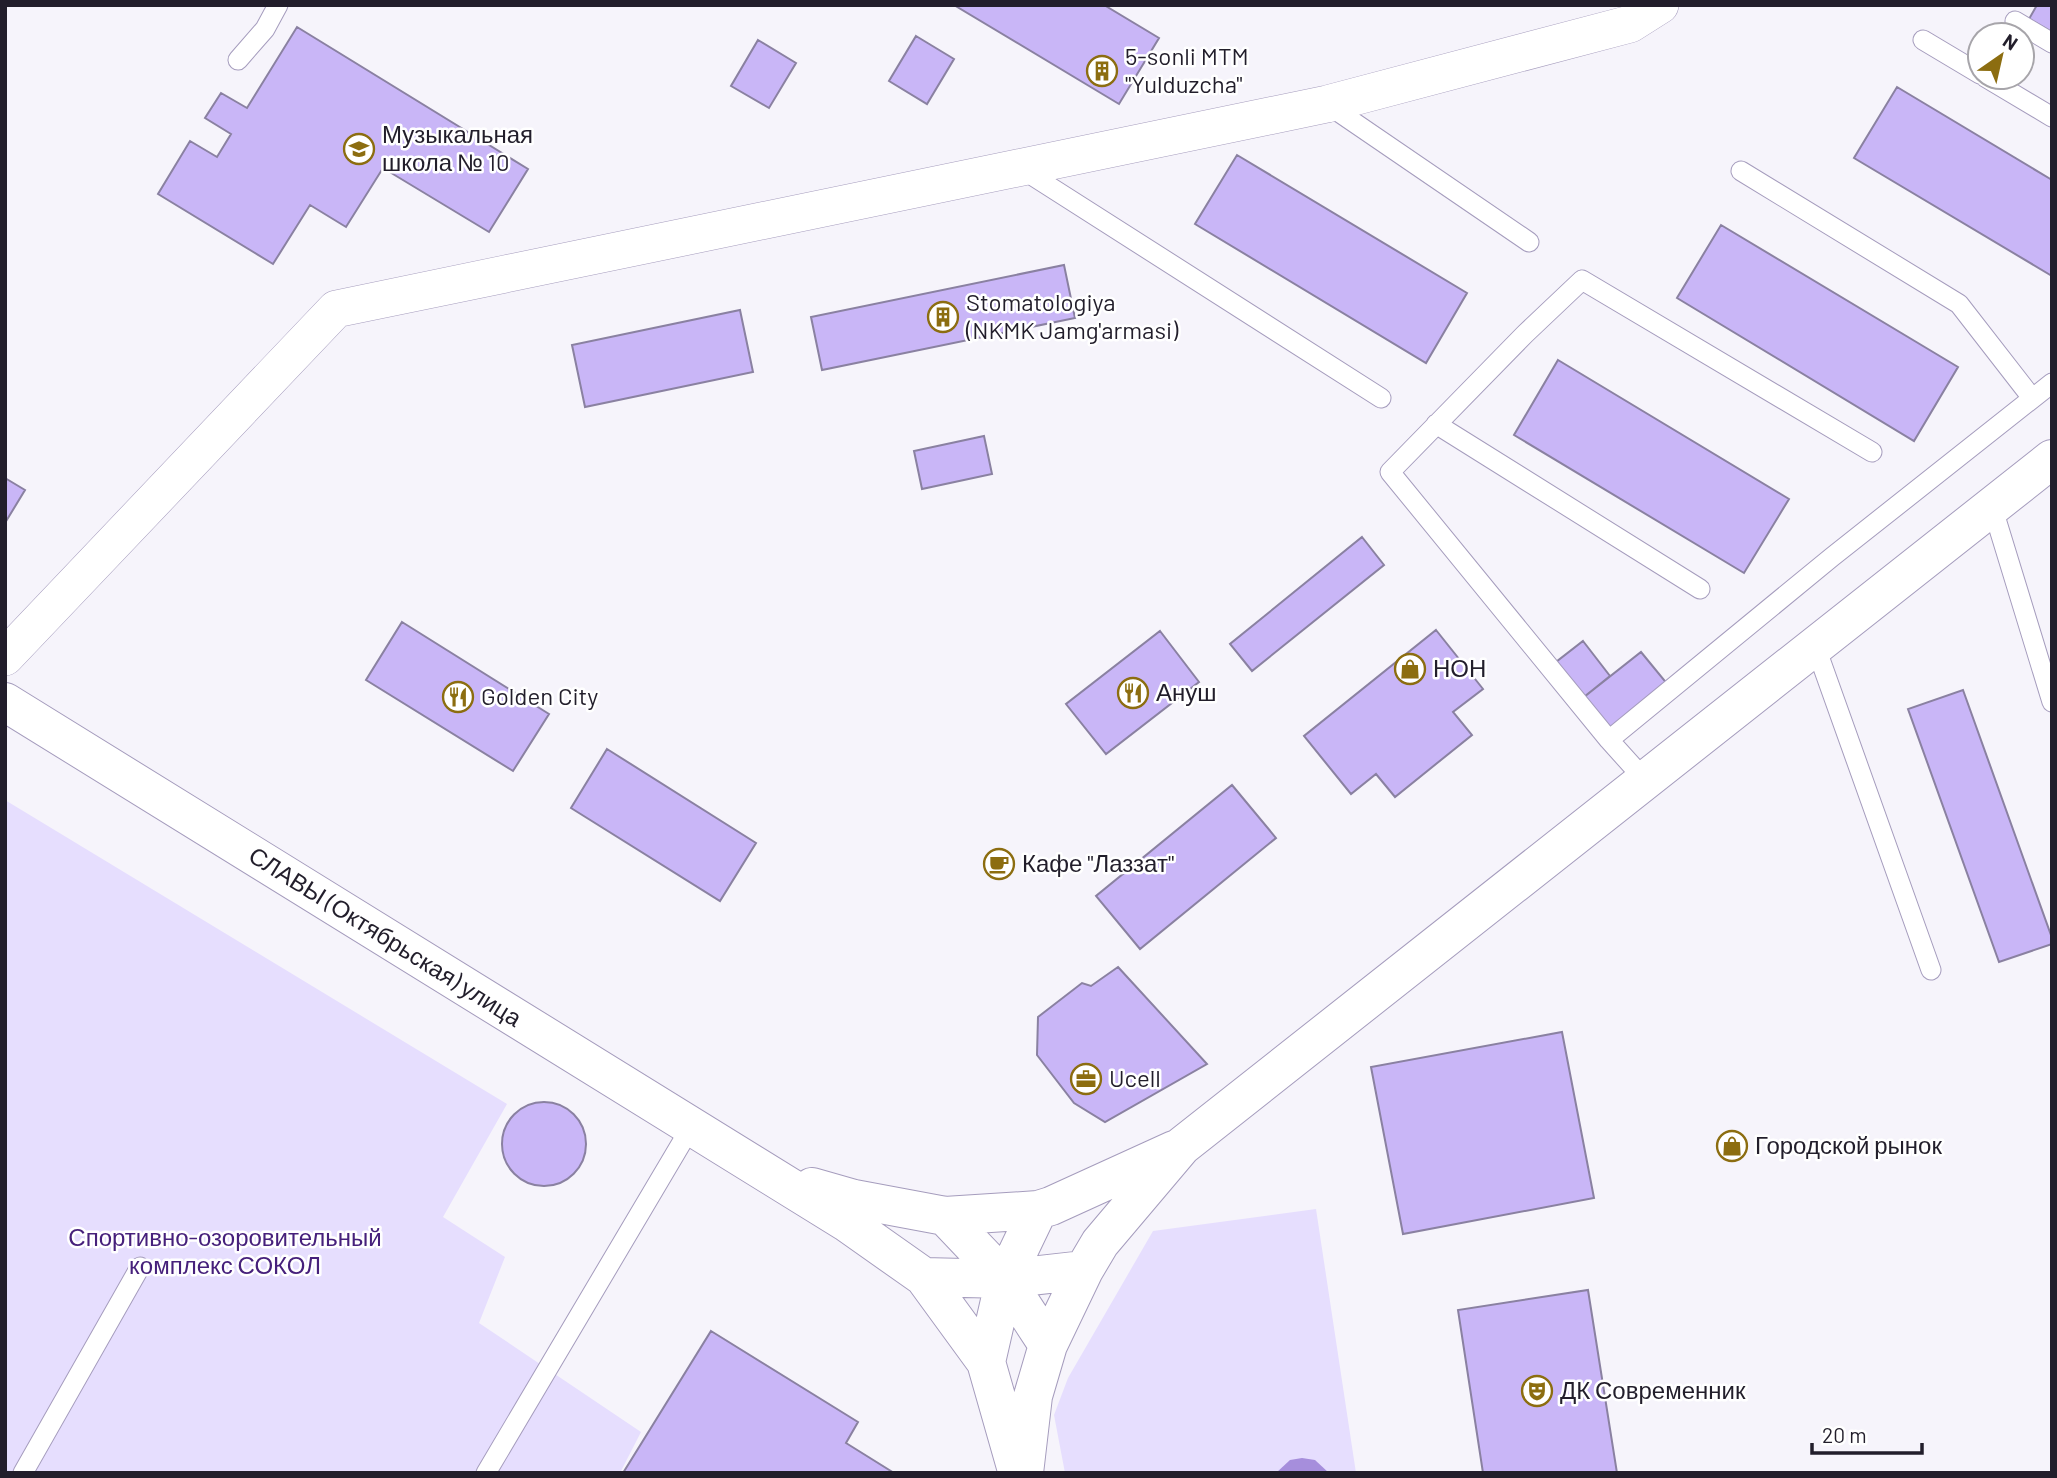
<svg xmlns="http://www.w3.org/2000/svg" width="2057" height="1478" font-family="Barlow,sans-serif">
<rect width="100%" height="100%" fill="#f6f4fb"/>
<path fill="#e6defe" d="M 5,800 L 507,1104 L 443,1217 L 505,1257 L 479,1323 L 641,1432 L 620,1473 L 5,1473 Z
M 1316,1209 L 1356,1473 L 1065,1473 L 1054,1415 L 1068,1378 L 1153,1231 Z"/>
<path fill="#a68edc" d="M 1302,1458 L 1315,1460 L 1329,1473 L 1276,1473 L 1290,1460 Z"/>
<path fill="#c9b6f7" stroke="#8a81a1" stroke-width="2" d="M 954,5 L 1104,5 L 1159,38 L 1119,104 Z
M 2037,5 L 2052,5 L 2052,32 L 2029,19 Z
M 297,27 L 528,169 L 489,232 L 383,168 L 346,227 L 310,205 L 273,264 L 158,194 L 190,141 L 217,157 L 231,134 L 205,118 L 221,93 L 247,108 Z
M 916,36 L 954,59 L 927,104 L 889,81 Z
M 758,40 L 796,63 L 769,108 L 731,86 Z
M 1897,87 L 2052,180 L 2052,276 L 1854,158 Z
M 1237,155 L 1467,293 L 1426,363 L 1195,224 Z
M 1721,225 L 1958,367 L 1914,441 L 1677,298 Z
M 1064,265 L 1075,318 L 822,370 L 811,317 Z
M 740,310 L 753,372 L 585,407 L 572,345 Z
M 1558,360 L 1789,499 L 1744,573 L 1514,435 Z
M 984,436 L 992,474 L 922,489 L 914,451 Z
M 5,478 L 25,490 L 5,523 Z
M 1362,537 L 1384,565 L 1252,671 L 1230,644 Z
M 402,622 L 549,714 L 513,771 L 366,680 Z
M 1436,630 L 1483,689 L 1453,712 L 1472,735 L 1395,797 L 1376,774 L 1351,794 L 1304,736 Z
M 1160,631 L 1199,682 L 1106,754 L 1066,704 Z
M 1583,641 L 1610,676 L 1584,697 L 1556,662 Z
M 1641,652 L 1669,686 L 1612,731 L 1584,697 Z
M 1963,690 L 2052,938 L 2052,944 L 1999,962 L 1908,709 Z
M 607,749 L 756,843 L 720,901 L 571,808 Z
M 1232,785 L 1276,838 L 1140,949 L 1096,896 Z
M 1118,967 L 1207,1064 L 1105,1122 L 1074,1103 L 1037,1055 L 1038,1017 L 1082,983 L 1091,986 Z
M 1562,1032 L 1594,1198 L 1403,1234 L 1371,1067 Z
M502 1144a42 42 0 1 1 84 0a42 42 0 1 1-84 0Z
M 1588,1290 L 1617,1473 L 1483,1473 L 1458,1310 Z
M 711,1331 L 858,1422 L 846,1443 L 894,1473 L 623,1473 Z"/>
<g fill="none" stroke-linecap="round" stroke-linejoin="round">
<g stroke="#a59cbd" stroke-width="21">
<path id="service" d="M 2015,21 L 2052,43
M 1923,40 L 1980,74
M 238,60 L 265,29 L 278,5
M 1985,77 L 2052,117
M 1327,104 L 1529,242
M 1022,169 L 1381,398
M 1741,171 L 1959,304 L 2032,398
M 1436,424 L 1700,589
M 1992,506 L 2052,702
M 1815,645 L 1931,970
M 1609,740 L 1832,557 L 2052,383
M 1645,780 L 1609,740 L 1390,472 L 1525,334 L 1582,280 L 1872,452
M 23,1473 L 140,1267
M 486,1473 L 691,1127"/>
</g>
<g stroke="#a59cbd" stroke-width="38">
<path id="minor" d="M 5,657 L 336,309 L 1327,104 L 1630,24 L 1660,5"/>
</g>
<g stroke="#a59cbd" stroke-width="40">
<path id="secondary" d="M 5,702 L 846,1222 L 924,1277 L 986,1362 L 1016,1467
M 812,1187 L 854,1199 L 945,1216 L 1038,1210 L 1051,1206 L 1174,1150
M 945,1216 L 1005,1279 L 1048,1345
M 924,1277 L 1005,1279 L 1084,1270
M 986,1362 L 1005,1279 L 1038,1210
M 1024,1473 L 1033,1396 L 1048,1345 L 1084,1270 L 1100,1243 L 1182,1146 L 2052,459"/>
</g>
<use href="#service" stroke="#fff" stroke-width="19"/>
<use href="#minor" stroke="#fff" stroke-width="37"/>
<use href="#secondary" stroke="#fff" stroke-width="38"/>
</g>
<defs>
<g id="building-ring" transform="scale(1.575)"><circle r="9.5" fill="#fff" stroke="#8c6d10" stroke-width="1.5"/><path d="M-4-6H4V6H1V3H-1V6H-4ZM-2.5-4.3h1.7v1.8h-1.7ZM.8-4.3h1.7v1.8H.8ZM-2.5-1h1.7V.8h-1.7ZM.8-1h1.7V.8H.8Z" fill="#8c6d10"/></g>
<g id="school-ring" transform="scale(1.575)"><circle r="9.5" fill="#fff" stroke="#8c6d10" stroke-width="1.5"/><path d="M0-5L7-2L0 1L-7-2ZM-4 1L0 2.5L4 1V4Q0 6-4 4Z" fill="#8c6d10"/></g>
<g id="shop-ring" transform="scale(1.575)"><circle r="9.5" fill="#fff" stroke="#8c6d10" stroke-width="1.5"/><path d="M-5-2.5h2.3a2.7 3.5 0 0 1 5.4 0H5L5.5 6h-11ZM-1.5-2.5h3a1.5 2.3 0 0 0-3 0Z" fill="#8c6d10"/></g>
<g id="restaurant-ring" transform="scale(1.575)"><circle r="9.5" fill="#fff" stroke="#8c6d10" stroke-width="1.5"/><path d="M-5-6h1v4h1v-4h1v4h1v-4h1v5L-1.5 .5V6h-2V.5L-5-1ZM5-6V6H3V1.5H1.5Q1.5-4 5-6Z" fill="#8c6d10"/></g>
<g id="cafe-ring" transform="scale(1.575)"><circle r="9.5" fill="#fff" stroke="#8c6d10" stroke-width="1.5"/><path d="M-5.5-4.5H6V0H3Q3 3.5 0 3.5H-2.5Q-5.5 3.5-5.5 0ZM3-3.2v2h1.7v-2ZM-6 4.5H4V6H-6Z" fill="#8c6d10"/></g>
<g id="office-ring" transform="scale(1.575)"><circle r="9.5" fill="#fff" stroke="#8c6d10" stroke-width="1.5"/><path d="M-6-3h4V-5.5h4V-3h4V5H-6ZM-1-4.5V-3h2v-1.5ZM-6 0V1H6V0Z" fill="#8c6d10"/></g>
<g id="theatre-ring" transform="scale(1.575)"><circle r="9.5" fill="#fff" stroke="#8c6d10" stroke-width="1.5"/><path d="M-5-5.5Q0-4 5-5.5V0Q5 5 0 6Q-5 5-5 0ZM-3.3-2.5H-1v1.5H-3.3ZM1-2.5H3.3v1.5H1ZM-2.8 1Q0 5.5 2.8 1Z" fill="#8c6d10"/></g>
</defs>
<g fill-rule="evenodd">
<use href="#building-ring" x="1102" y="71"/>
<use href="#school-ring" x="359" y="149"/>
<use href="#building-ring" x="943" y="317"/>
<use href="#shop-ring" x="1410" y="669"/>
<use href="#restaurant-ring" x="1133" y="693"/>
<use href="#restaurant-ring" x="458" y="697"/>
<use href="#cafe-ring" x="999" y="864"/>
<use href="#office-ring" x="1086" y="1079"/>
<use href="#shop-ring" x="1732" y="1146"/>
<use href="#theatre-ring" x="1537" y="1391"/>
</g>
<g text-anchor="middle" stroke-width="5" stroke-linejoin="round" paint-order="stroke">
<g font-size="24" fill="#221e2b" stroke="#fff" text-anchor="start">
<text x="1125" y="65">5-sonli MTM<tspan x="1125" dy="28">"Yulduzcha"</tspan></text>
<text x="382" y="143">Музыкальная<tspan x="382" dy="28">школа № 10</tspan></text>
<text x="966" y="311">Stomatologiya<tspan x="966" dy="28">(NKMK Jamg'armasi)</tspan></text>
<text x="1433" y="677">НОН</text>
<text x="1156" y="701">Ануш</text>
<text x="481" y="705">Golden City</text>
<text x="1022" y="872">Кафе "Лаззат"</text>
<text x="1109" y="1087">Ucell</text>
<text x="1755" y="1154">Городской рынок</text>
<text x="1560" y="1399">ДК Современник</text>
</g>
<g font-size="24" fill="#221e2b" stroke="#fff">
<text transform="translate(385 937) rotate(32)" y="8">СЛАВЫ (Октябрьская) улица</text>
</g>
<g font-size="24" fill="#46207b" stroke="#fff">
<text x="225" y="1246">Спортивно-озоровительный<tspan x="225" dy="28">комплекс СОКОЛ</tspan></text>
</g>
</g>
<rect width="2057" height="1478" fill="none" stroke="#221e2b" stroke-width="14"/>
<g transform="translate(2001 56) rotate(34)"><circle r="33" fill="#ffffff" stroke="#a7a5aa" stroke-width="2"/>
<path d="M0-5L12 26L0 18L-12 26Z" fill="#8c6d10"/>
<text y="-10" font-size="19" font-weight="bold" text-anchor="middle" fill="#221e2b">N</text>
</g>
<path d="M1812 1443v10h110v-10" fill="none" stroke="#221e2b" stroke-width="3.5"/>
<text x="1822" y="1443" font-size="21" fill="#221e2b" stroke="#ffffff" stroke-width="5" paint-order="stroke">20 m</text>
</svg>
